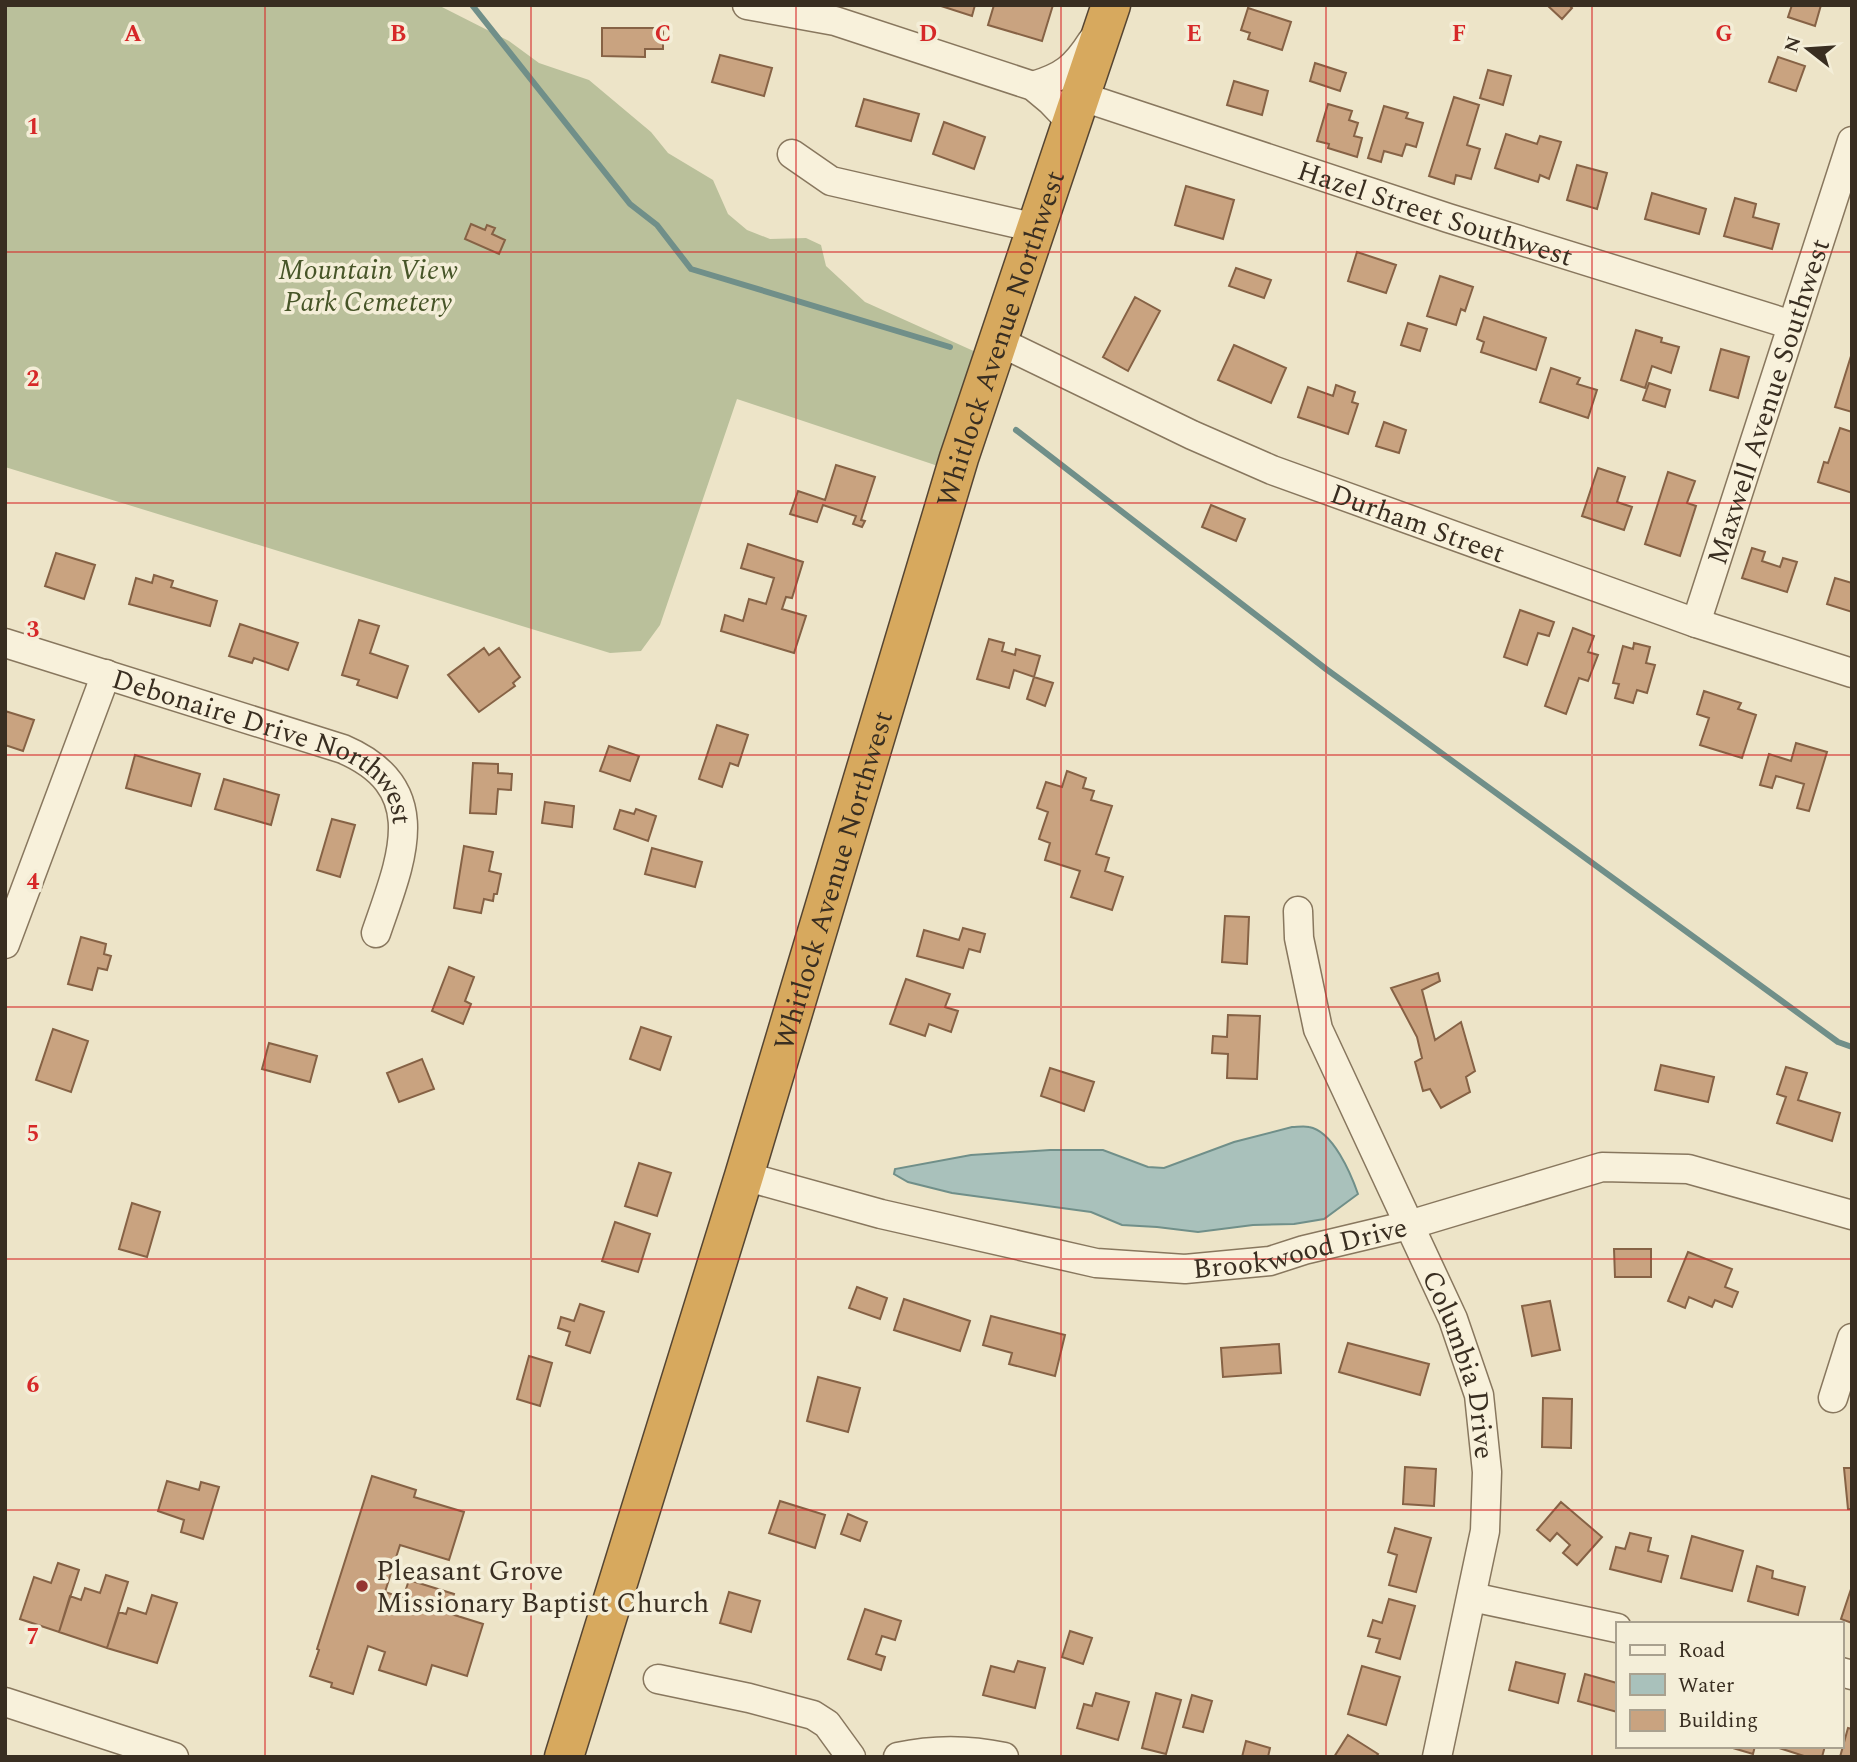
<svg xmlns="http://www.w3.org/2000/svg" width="1857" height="1762" font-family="Spectral,serif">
<rect width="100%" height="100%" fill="#ede4c8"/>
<path fill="#bac09b" d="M 5,5 L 438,5 L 509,41 L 539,63 L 589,80 L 651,132 L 668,153 L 713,180 L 728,214 L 747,230 L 770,239 L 806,238 L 821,245 L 826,266 L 865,302 L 978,353 L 941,467 L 737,399 L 660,625 L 641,651 L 610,653 L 5,467 Z"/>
<path fill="#a9c1bb" stroke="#708f89" stroke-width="2" d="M 1292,1127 C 1297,1127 1304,1126 1309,1127 C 1333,1131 1351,1174 1358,1194 L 1324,1219 L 1294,1224 L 1253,1225 L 1198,1232 L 1157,1227 L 1122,1225 L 1091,1212 L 952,1193 L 908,1182 L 894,1174 L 895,1169 L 971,1155 L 1050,1150 L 1103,1150 L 1148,1167 L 1164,1168 L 1234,1142 Z"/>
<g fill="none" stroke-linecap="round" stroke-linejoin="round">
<path stroke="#708f89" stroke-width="6" d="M 472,5 L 630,204 L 657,225 L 691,269 L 950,347
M 1016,430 L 1326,669 L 1838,1042 L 1852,1047"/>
</g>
<path fill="#c9a380" stroke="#866245" stroke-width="2" d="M 938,5 L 975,5 L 972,16 Z
M 994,5 L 1053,5 L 1042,41 L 988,25 Z
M 1547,5 L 1569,5 L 1572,8 L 1562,19 Z
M 1792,5 L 1821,5 L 1815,26 L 1788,17 Z
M 1248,8 L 1291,22 L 1282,50 L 1248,39 L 1250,33 L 1241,30 Z
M 602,28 L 663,28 L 663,49 L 645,49 L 645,57 L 602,56 Z
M 720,55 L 772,68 L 764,96 L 712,82 Z
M 1778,57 L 1805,66 L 1796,91 L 1769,82 Z
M 1315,63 L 1346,73 L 1340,91 L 1310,81 Z
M 1488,70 L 1511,76 L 1503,105 L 1480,98 Z
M 1234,81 L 1268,91 L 1262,115 L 1227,105 Z
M 1454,97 L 1479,105 L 1467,145 L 1480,149 L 1471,179 L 1456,175 L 1454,184 L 1429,176 Z
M 864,99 L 919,114 L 911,141 L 856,126 Z
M 1328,104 L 1352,111 L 1349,120 L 1358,123 L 1354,136 L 1362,138 L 1357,157 L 1328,148 L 1329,144 L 1317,141 Z
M 1384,106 L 1408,113 L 1406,118 L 1423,123 L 1416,147 L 1406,144 L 1402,156 L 1384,151 L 1381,162 L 1368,158 Z
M 944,122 L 985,137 L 974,169 L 933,154 Z
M 1506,134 L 1537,144 L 1540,136 L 1561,142 L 1549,179 L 1540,175 L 1538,182 L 1495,168 Z
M 1577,165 L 1607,173 L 1597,209 L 1567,200 Z
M 1186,186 L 1234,200 L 1223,239 L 1175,225 Z
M 1652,193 L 1706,209 L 1699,234 L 1645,219 Z
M 1735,198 L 1756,204 L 1753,217 L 1779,224 L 1772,249 L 1724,236 Z
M 471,224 L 485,230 L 487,225 L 495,228 L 492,234 L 505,240 L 499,254 L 465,239 Z
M 1357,252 L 1396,265 L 1386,293 L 1348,281 Z
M 1236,268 L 1271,280 L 1264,298 L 1229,286 Z
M 1440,276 L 1473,287 L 1465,311 L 1461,309 L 1456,325 L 1427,316 Z
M 1135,297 L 1160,311 L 1128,371 L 1103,357 Z
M 1484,317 L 1546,338 L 1536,370 L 1481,352 L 1484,342 L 1477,339 Z
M 1408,323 L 1427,329 L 1420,351 L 1401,345 Z
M 1636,330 L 1662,338 L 1661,342 L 1679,347 L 1671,373 L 1652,366 L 1645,388 L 1621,380 Z
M 1234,345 L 1286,368 L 1271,403 L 1218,380 Z
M 1721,349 L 1749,357 L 1738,398 L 1710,390 Z
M 1851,356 L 1852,356 L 1852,412 L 1835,407 Z
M 1551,368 L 1580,378 L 1577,384 L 1597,390 L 1588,418 L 1540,402 Z
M 1649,383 L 1670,390 L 1665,407 L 1643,400 Z
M 1336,385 L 1355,392 L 1352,402 L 1358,404 L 1348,434 L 1298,417 L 1308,387 L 1333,396 Z
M 1384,422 L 1406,430 L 1399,453 L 1376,446 Z
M 1840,428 L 1852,432 L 1852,493 L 1818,482 L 1824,462 L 1828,463 Z
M 836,465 L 875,477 L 861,520 L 865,521 L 862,527 L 853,524 L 856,516 L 823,505 L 817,522 L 790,514 L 798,491 L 825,500 Z
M 1598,468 L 1625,477 L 1617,502 L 1632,507 L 1624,530 L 1582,516 Z
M 1668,472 L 1695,481 L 1687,503 L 1696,506 L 1680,556 L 1645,544 Z
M 1211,505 L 1245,519 L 1236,541 L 1202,527 Z
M 748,544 L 803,562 L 792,598 L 786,597 L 782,609 L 806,616 L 794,653 L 721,631 L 725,615 L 743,621 L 749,599 L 766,604 L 774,578 L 741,568 Z
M 1752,548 L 1765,552 L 1762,561 L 1780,567 L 1783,558 L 1797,562 L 1787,592 L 1742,578 Z
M 56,553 L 95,565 L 84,599 L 45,586 Z
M 154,575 L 173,581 L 171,587 L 217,601 L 210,626 L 129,604 L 136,578 L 152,583 Z
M 1835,578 L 1852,583 L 1852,612 L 1827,604 Z
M 1520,610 L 1554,622 L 1549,636 L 1538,633 L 1527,665 L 1504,657 Z
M 359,620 L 379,626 L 370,653 L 408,666 L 397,698 L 357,685 L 359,680 L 342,675 Z
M 240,624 L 298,643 L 288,670 L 254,658 L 252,663 L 229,656 Z
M 1573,628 L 1594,636 L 1588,652 L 1598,655 L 1588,681 L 1579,678 L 1566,714 L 1545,706 Z
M 989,639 L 1004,643 L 1002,651 L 1015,655 L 1016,649 L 1040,656 L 1034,677 L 1014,670 L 1009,688 L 977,679 Z
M 1634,643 L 1650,647 L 1646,663 L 1655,665 L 1647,693 L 1637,690 L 1633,703 L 1615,698 L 1619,684 L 1613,683 L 1623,646 L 1633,649 Z
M 484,648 L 489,655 L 499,648 L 520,677 L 513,683 L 515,686 L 479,712 L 448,675 Z
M 1034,677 L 1053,683 L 1045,706 L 1027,699 Z
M 1704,691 L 1741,703 L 1738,709 L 1756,715 L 1742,758 L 1700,745 L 1709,718 L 1697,714 Z
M 5,711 L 34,720 L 23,751 L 5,745 Z
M 717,725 L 748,735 L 738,766 L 730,763 L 722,787 L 699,779 Z
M 1796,743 L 1827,752 L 1809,811 L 1797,808 L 1804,784 L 1776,776 L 1772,788 L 1760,785 L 1769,754 L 1791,761 Z
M 609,746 L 639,756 L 630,781 L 600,771 Z
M 135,755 L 200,774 L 191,806 L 126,788 Z
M 473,763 L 498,764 L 498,773 L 512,774 L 511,790 L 498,789 L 496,814 L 470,813 Z
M 1067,771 L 1086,778 L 1083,788 L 1094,791 L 1091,800 L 1112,806 L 1096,854 L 1109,858 L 1105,871 L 1123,877 L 1112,910 L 1071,897 L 1080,871 L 1045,860 L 1050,843 L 1039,839 L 1048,812 L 1037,808 L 1046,782 L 1062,787 Z
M 224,779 L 279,795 L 271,825 L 215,809 Z
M 545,802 L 574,806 L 572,827 L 542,823 Z
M 636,809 L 656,816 L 648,841 L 614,829 L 620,810 L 634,814 Z
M 332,819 L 355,825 L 340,877 L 317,870 Z
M 464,846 L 493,852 L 489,871 L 501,874 L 497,894 L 494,894 L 493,901 L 484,899 L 481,913 L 454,908 Z
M 652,848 L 702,862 L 695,887 L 645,874 Z
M 1225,916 L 1249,917 L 1247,964 L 1222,962 Z
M 963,928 L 985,934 L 980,952 L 969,949 L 963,968 L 917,956 L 924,930 L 959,940 Z
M 81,937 L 106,944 L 104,954 L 111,956 L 107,970 L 98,968 L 92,990 L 68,984 Z
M 449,967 L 474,977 L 465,1001 L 471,1004 L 463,1024 L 432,1011 Z
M 1438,973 L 1440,981 L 1422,990 L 1435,1040 L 1461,1022 L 1475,1071 L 1466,1077 L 1470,1092 L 1441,1108 L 1430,1089 L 1423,1091 L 1415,1062 L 1422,1058 L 1417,1037 L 1391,988 Z
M 906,979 L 950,994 L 945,1007 L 958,1011 L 951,1032 L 929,1024 L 925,1036 L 890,1024 Z
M 1228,1015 L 1260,1016 L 1257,1079 L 1227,1078 L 1228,1054 L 1212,1053 L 1213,1036 L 1227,1037 Z
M 641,1027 L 671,1037 L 660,1070 L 630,1059 Z
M 53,1029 L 88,1041 L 71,1092 L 36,1080 Z
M 269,1043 L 317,1056 L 310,1082 L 262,1069 Z
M 422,1059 L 434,1089 L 399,1102 L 387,1073 Z
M 1661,1065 L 1714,1077 L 1708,1102 L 1655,1090 Z
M 1786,1067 L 1807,1073 L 1798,1100 L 1840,1113 L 1832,1141 L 1777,1123 L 1786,1097 L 1777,1094 Z
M 1050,1068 L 1094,1082 L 1084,1111 L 1041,1096 Z
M 639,1163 L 671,1173 L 657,1216 L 625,1206 Z
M 132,1203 L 160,1212 L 147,1257 L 119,1249 Z
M 615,1222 L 650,1234 L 638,1272 L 602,1261 Z
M 1614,1249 L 1651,1249 L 1651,1277 L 1615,1277 Z
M 1688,1252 L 1732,1269 L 1725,1287 L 1738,1292 L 1732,1307 L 1715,1300 L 1712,1307 L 1689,1297 L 1685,1308 L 1668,1301 Z
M 857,1287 L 887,1298 L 880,1319 L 849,1308 Z
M 904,1299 L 970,1321 L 960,1351 L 894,1330 Z
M 1550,1301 L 1560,1350 L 1532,1356 L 1522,1306 Z
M 580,1304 L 604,1312 L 590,1353 L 566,1345 L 570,1332 L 558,1328 L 561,1317 L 574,1321 Z
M 991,1316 L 1065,1335 L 1055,1376 L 1009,1364 L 1012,1353 L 983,1345 Z
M 1348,1343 L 1429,1364 L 1420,1395 L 1339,1372 Z
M 1279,1344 L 1281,1373 L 1223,1377 L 1221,1348 Z
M 529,1356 L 552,1363 L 540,1406 L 517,1399 Z
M 818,1377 L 860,1388 L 848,1432 L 807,1421 Z
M 1543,1398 L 1572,1399 L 1571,1448 L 1542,1447 Z
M 1405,1467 L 1436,1469 L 1434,1506 L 1403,1504 Z
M 1844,1468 L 1852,1468 L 1852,1509 L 1848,1509 Z
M 372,1476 L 416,1490 L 414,1497 L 464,1512 L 449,1560 L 400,1545 L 385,1592 L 403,1598 L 409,1580 L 454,1594 L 448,1613 L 483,1624 L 467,1676 L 432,1665 L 426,1685 L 379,1670 L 385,1652 L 368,1646 L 353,1694 L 331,1687 L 332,1683 L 310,1676 L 319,1650 L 317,1649 Z
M 167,1481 L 199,1490 L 201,1482 L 219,1487 L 203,1539 L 181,1532 L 184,1520 L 158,1511 Z
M 780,1501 L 825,1515 L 815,1548 L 769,1533 Z
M 1561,1502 L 1602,1537 L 1577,1565 L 1563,1553 L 1570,1545 L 1557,1533 L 1550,1541 L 1537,1530 Z
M 848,1514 L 867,1522 L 860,1541 L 841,1534 Z
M 1395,1528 L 1431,1538 L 1416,1592 L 1389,1585 L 1397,1555 L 1388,1552 Z
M 1630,1533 L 1651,1538 L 1648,1551 L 1668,1556 L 1661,1582 L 1610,1569 L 1616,1547 L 1625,1549 Z
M 1692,1536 L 1743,1551 L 1732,1591 L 1681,1578 Z
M 58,1563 L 79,1570 L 59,1632 L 20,1619 L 34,1577 L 51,1583 Z
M 1757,1566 L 1773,1571 L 1772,1578 L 1805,1587 L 1798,1615 L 1748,1601 Z
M 106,1575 L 128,1582 L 107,1648 L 59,1632 L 70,1596 L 81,1600 L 85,1588 L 100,1593 Z
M 1852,1586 L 1852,1623 L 1841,1619 Z
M 729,1592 L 760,1601 L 751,1632 L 720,1623 Z
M 152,1595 L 177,1603 L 157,1663 L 107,1648 L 119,1612 L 126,1614 L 128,1608 L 146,1614 Z
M 1389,1599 L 1415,1606 L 1400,1659 L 1376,1652 L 1380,1639 L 1368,1636 L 1373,1620 L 1382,1623 Z
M 865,1609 L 901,1621 L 895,1640 L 882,1636 L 876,1654 L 885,1657 L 881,1670 L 848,1659 Z
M 1070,1631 L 1092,1638 L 1083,1664 L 1062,1657 Z
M 1018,1661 L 1045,1668 L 1035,1708 L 983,1695 L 991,1666 L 1014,1672 Z
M 1516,1662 L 1565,1674 L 1558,1703 L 1509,1690 Z
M 1362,1666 L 1400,1677 L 1386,1725 L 1348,1714 Z
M 1585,1674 L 1617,1683 L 1617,1712 L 1578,1701 Z
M 1096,1693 L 1129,1702 L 1118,1740 L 1077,1728 L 1084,1704 L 1092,1706 Z
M 1156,1693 L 1181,1700 L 1166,1754 L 1142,1748 Z
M 1192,1695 L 1212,1701 L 1203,1732 L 1183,1727 Z
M 1848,1728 L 1852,1729 L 1852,1757 L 1840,1757 Z
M 1348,1735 L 1378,1754 L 1376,1757 L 1334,1757 Z
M 1246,1741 L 1270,1748 L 1268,1757 L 1242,1757 Z
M 1726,1746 L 1755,1746 L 1753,1754 Z
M 1773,1746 L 1825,1746 L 1822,1757 L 1807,1757 Z"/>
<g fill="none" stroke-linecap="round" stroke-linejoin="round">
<g stroke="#88775e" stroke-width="31">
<g id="minor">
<path d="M 747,5 L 835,21 L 1033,86 L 1051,101 L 1071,122"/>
<path d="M 1033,86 C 1063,77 1075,68 1092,41"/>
<path id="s1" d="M 1080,96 L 1448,218 L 1792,325"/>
<path d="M 792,154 L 831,181 L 1036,228"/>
<path id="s2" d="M 998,341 L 1192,435 L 1272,470 L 1696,623 L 1852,673"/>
<path id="s3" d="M 1696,623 L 1852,141"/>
<path id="s4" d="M 5,643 L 343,749 C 434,788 401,860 376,933"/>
<path id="s5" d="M 1298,911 L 1299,938 L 1318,1029 L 1453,1319 L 1479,1395 L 1487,1472 L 1485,1531 L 1437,1757"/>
<path d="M 5,944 L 106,674"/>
<path id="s6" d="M 744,1176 L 881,1214 L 1096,1263 L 1185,1269 L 1270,1261 L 1304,1250 L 1409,1225 L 1602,1167 L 1688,1169 L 1852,1215"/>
<path d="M 1833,1398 L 1852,1338"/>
<path d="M 1472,1597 L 1617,1628"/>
<path d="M 1841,1672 L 1852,1675"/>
<path d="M 658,1679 L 749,1698 L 813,1715 L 827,1724 L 851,1757"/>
<path d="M 5,1702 L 174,1757"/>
<path d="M 898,1757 C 934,1749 967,1749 1004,1757"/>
</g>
</g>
<g stroke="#564532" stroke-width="41">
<g id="highway">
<path id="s7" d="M 564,1757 L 744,1176 L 959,458 L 1111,5"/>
</g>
</g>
<use href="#minor" stroke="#f8f1db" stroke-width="28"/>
<use href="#highway" stroke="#d7a95e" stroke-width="38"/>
</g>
<path fill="none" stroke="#d62828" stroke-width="2" stroke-opacity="0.55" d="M 265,5 L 265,1757M 531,5 L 531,1757M 796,5 L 796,1757M 1061,5 L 1061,1757M 1326,5 L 1326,1757M 1592,5 L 1592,1757M 5,252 L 1852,252M 5,503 L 1852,503M 5,755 L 1852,755M 5,1007 L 1852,1007M 5,1259 L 1852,1259M 5,1510 L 1852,1510"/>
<circle fill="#943631" stroke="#f4eed8" stroke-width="2.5" cx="362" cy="1586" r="7"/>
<g text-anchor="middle" stroke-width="7" stroke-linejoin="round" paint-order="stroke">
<g font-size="28" fill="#392e21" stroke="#f4eed8">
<text dy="10" stroke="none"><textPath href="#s1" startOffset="374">Hazel Street Southwest</textPath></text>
<text dy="10" stroke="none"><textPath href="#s7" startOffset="1484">Whitlock Avenue Northwest</textPath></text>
<text dy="10" stroke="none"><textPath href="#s3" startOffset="233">Maxwell Avenue Southwest</textPath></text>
<text dy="10" stroke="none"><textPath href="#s2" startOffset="458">Durham Street</textPath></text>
<text dy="10" stroke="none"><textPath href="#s4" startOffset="285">Debonaire Drive Northwest</textPath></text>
<text dy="10" stroke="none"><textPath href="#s7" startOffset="917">Whitlock Avenue Northwest</textPath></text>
<text dy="10" stroke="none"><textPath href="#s6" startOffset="569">Brookwood Drive</textPath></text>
<text dy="10" stroke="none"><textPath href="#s5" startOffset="486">Columbia Drive</textPath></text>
</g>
<g font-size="28" font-style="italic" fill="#475528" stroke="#f4eed8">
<text x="368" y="279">Mountain View<tspan x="368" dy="32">Park Cemetery</tspan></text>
</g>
<g font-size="28" fill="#392e21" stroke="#f4eed8" text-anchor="start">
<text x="376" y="1580">Pleasant Grove<tspan x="376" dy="32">Missionary Baptist Church</tspan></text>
</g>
</g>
<g font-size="23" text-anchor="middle" font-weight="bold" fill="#d62828" stroke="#f4eed8" stroke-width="7" stroke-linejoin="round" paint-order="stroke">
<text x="133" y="41">A</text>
<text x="398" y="41">B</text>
<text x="663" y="41">C</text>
<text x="928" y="41">D</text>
<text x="1194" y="41">E</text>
<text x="1459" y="41">F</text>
<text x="1724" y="41">G</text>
<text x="33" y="134">1</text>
<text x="33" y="386">2</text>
<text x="33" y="637">3</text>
<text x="33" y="889">4</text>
<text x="33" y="1141">5</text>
<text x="33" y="1392">6</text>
<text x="33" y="1644">7</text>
</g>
<rect width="1857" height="1762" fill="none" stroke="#392e21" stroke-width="14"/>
<rect x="1616" y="1622" width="228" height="126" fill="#f4eed8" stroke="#a9a18f" stroke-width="2"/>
<rect x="1630" y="1645" width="35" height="10" fill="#f8f1db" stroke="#a9a18f" stroke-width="2"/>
<text x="1678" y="1657" font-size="21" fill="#392e21">Road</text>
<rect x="1630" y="1674" width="35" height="21" fill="#a9c1bb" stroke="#a9a18f" stroke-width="2"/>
<text x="1678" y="1692" font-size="21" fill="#392e21">Water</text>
<rect x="1630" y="1710" width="35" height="21" fill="#c9a380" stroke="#a9a18f" stroke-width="2"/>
<text x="1678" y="1727" font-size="21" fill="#392e21">Building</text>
<g transform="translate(1808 49) rotate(287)" stroke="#f4eed8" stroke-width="5" paint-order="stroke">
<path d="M0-5L12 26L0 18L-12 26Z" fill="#392e21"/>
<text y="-10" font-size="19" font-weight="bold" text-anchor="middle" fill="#392e21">N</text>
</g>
</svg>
